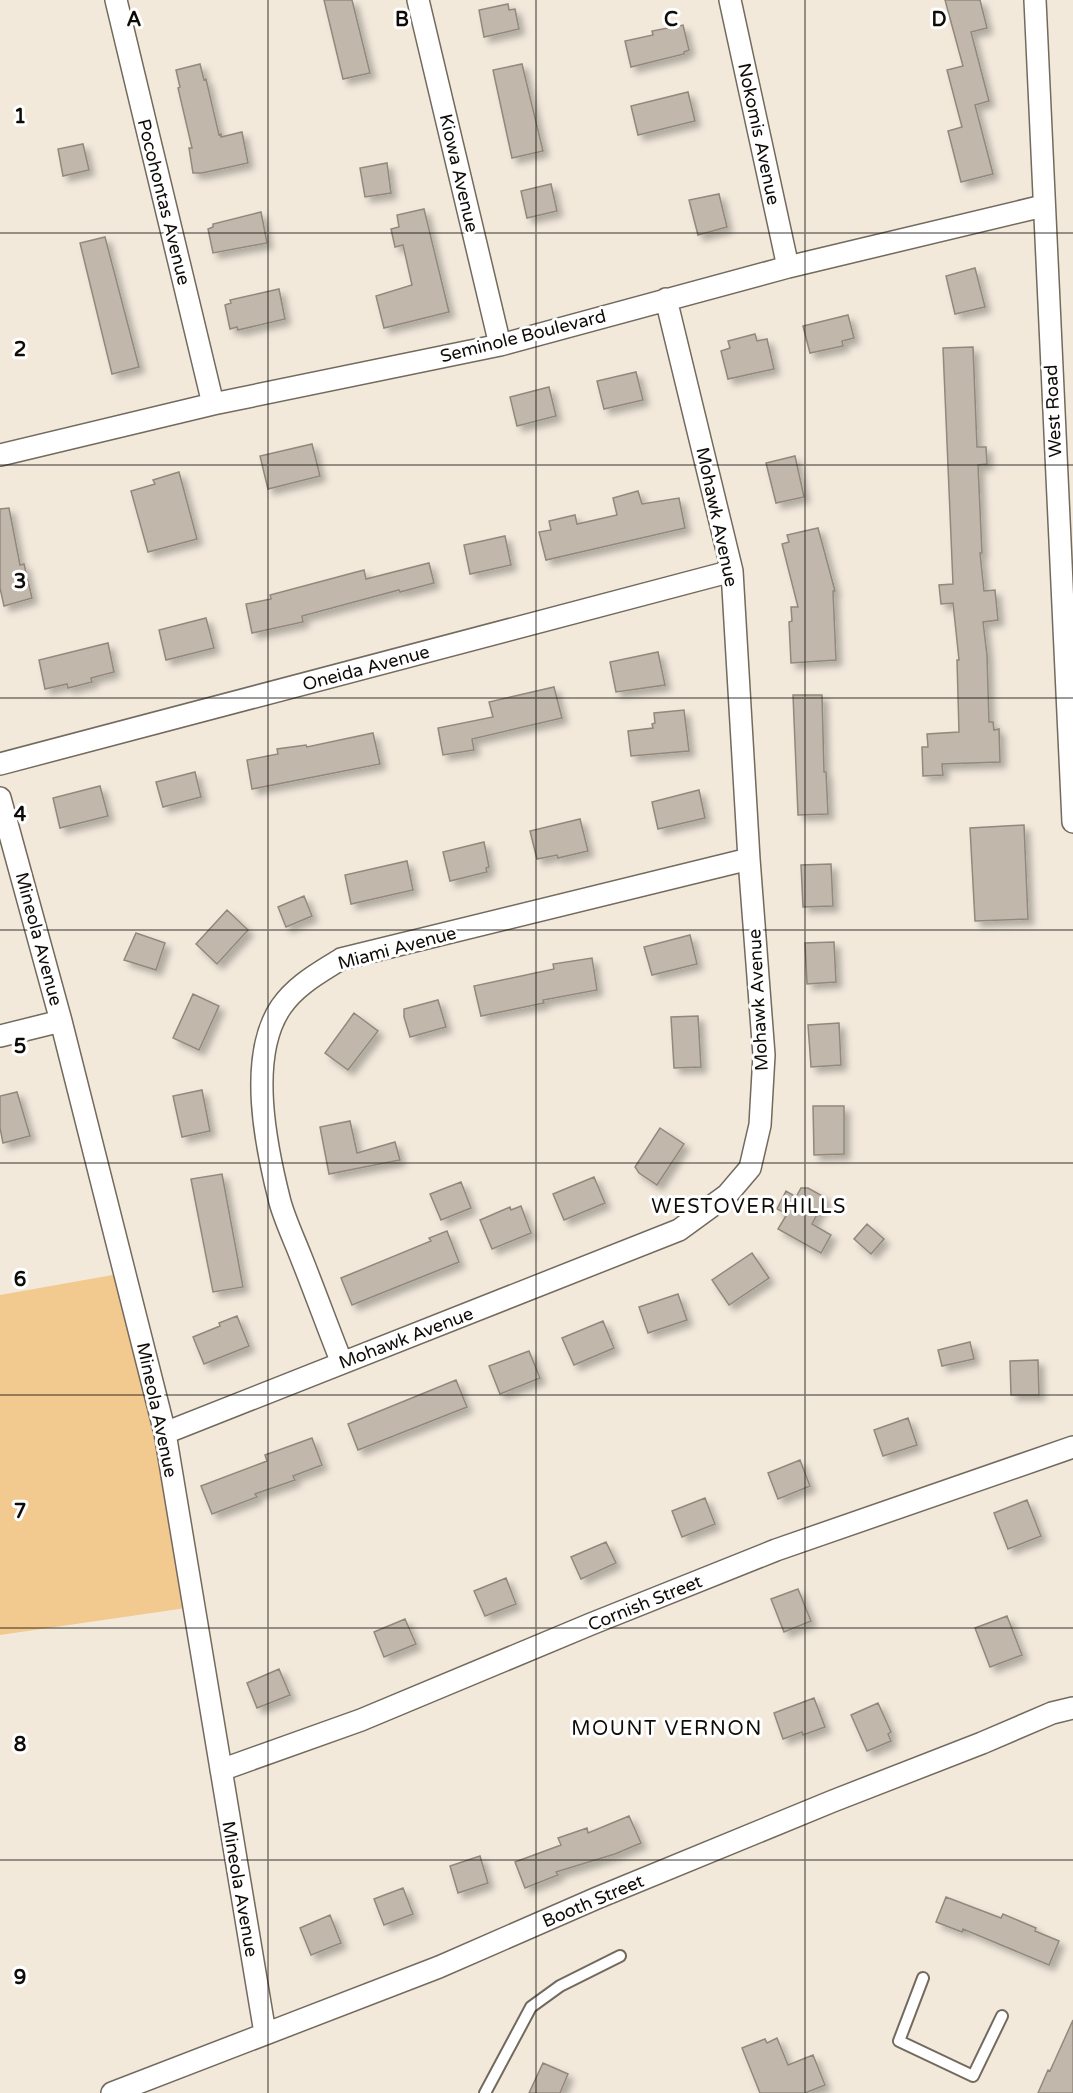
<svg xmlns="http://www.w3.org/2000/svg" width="1073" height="2093" font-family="'Varela Round',sans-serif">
<defs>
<filter id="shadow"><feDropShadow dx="5.5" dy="5.5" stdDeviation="3" flood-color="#0004"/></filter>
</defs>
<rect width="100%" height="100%" fill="#f2e9db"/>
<path fill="#f2c98e" d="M 124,1273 L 193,1607 L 0,1635 L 0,1295 Z"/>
<path fill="#c1b8ab" stroke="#92897d" stroke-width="1.5" filter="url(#shadow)" d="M 324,0 L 352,0 L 370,73 L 343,79 Z
M 945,0 L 980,0 L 987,28 L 971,32 L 989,101 L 975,105 L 993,174 L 961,182 L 948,131 L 962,127 L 947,70 L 963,66 Z
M 508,4 L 509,10 L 515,9 L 519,29 L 484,37 L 479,10 Z
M 683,25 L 689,50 L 684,52 L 684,54 L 631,67 L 625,41 L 653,35 L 652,31 Z
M 200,64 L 204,80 L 206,79 L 219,135 L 221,134 L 221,137 L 242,132 L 248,163 L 202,173 L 193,173 L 189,148 L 192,148 L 178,88 L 180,87 L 176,70 Z
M 522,64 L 543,151 L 512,158 L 493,70 Z
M 688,92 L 695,121 L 638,135 L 631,106 Z
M 83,144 L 89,170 L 63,176 L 58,149 Z
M 387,163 L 391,193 L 365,197 L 360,168 Z
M 551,184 L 557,211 L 527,218 L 521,191 Z
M 719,194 L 727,227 L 698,235 L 689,200 Z
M 424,209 L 449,312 L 384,328 L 376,296 L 412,285 L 403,245 L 395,247 L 391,229 L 399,227 L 397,215 Z
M 261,212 L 267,243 L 213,253 L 208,229 L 213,227 L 213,224 Z
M 105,237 L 139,367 L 112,374 L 80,243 Z
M 975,268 L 985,307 L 955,314 L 946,276 Z
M 279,289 L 285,319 L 238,330 L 237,327 L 230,329 L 225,305 L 231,303 L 230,300 Z
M 848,315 L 854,338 L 842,341 L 843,346 L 810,353 L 803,326 Z
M 755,334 L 757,341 L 767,339 L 774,369 L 728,379 L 721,351 L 730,348 L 728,341 Z
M 973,347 L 977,447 L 986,447 L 987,464 L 978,465 L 982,553 L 980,553 L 984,591 L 995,590 L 998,620 L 983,622 L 987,655 L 989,722 L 993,722 L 994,730 L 999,729 L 1000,762 L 942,764 L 943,775 L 923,776 L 922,747 L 928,747 L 927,734 L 959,732 L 957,660 L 959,660 L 953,603 L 941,604 L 939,585 L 953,584 L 943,348 Z
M 636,372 L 643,400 L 604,409 L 597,381 Z
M 549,387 L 556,416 L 517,426 L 510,397 Z
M 312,444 L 320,476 L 268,489 L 260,456 Z
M 795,456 L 804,497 L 776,503 L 766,463 Z
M 179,472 L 197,539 L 148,552 L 131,491 L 155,484 L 153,480 Z
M 638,491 L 642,504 L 679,498 L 685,528 L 546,560 L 539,532 L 551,530 L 549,521 L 575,515 L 577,524 L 617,515 L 613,498 Z
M 9,508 L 20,565 L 24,564 L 32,598 L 4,606 L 0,588 L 0,509 Z
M 818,528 L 835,591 L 833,591 L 836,660 L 791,663 L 789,622 L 792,621 L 791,607 L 798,607 L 782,544 L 789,542 L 787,535 Z
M 505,536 L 511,565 L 470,574 L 464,545 Z
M 429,563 L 434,583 L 400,592 L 399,590 L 302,616 L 303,622 L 252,633 L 246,604 L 271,599 L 270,595 L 364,570 L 366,579 Z
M 206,618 L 214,648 L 166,660 L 159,630 Z
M 108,643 L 114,672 L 91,678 L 92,682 L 68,688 L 67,684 L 45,689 L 39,660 Z
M 658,652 L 665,685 L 616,692 L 610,662 Z
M 554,687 L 562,718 L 472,739 L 474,750 L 443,755 L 438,728 L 493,717 L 489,702 Z
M 793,695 L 822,695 L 824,772 L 826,772 L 828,814 L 798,815 Z
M 684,710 L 689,751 L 631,756 L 628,731 L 653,728 L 652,724 L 655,723 L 654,713 Z
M 373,733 L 380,764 L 252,789 L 247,760 L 278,754 L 277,749 L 306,745 L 307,747 Z
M 195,772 L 201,797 L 163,807 L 156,782 Z
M 100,786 L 108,816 L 60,828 L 53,798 Z
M 699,790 L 705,818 L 658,829 L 652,802 Z
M 580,819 L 588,851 L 558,858 L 557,855 L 537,859 L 530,831 Z
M 1024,825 L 1028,919 L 975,921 L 970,828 Z
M 484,842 L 489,867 L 486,868 L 487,872 L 450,881 L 443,852 Z
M 407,861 L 413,890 L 351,904 L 345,875 Z
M 831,864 L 833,906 L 803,907 L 801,865 Z
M 304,896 L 312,916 L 286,927 L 278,907 Z
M 227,910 L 248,930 L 217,964 L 196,944 Z
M 136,933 L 165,943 L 156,970 L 124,960 Z
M 690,935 L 697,964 L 652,975 L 644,947 Z
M 834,942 L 836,982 L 807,984 L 805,943 Z
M 592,958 L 597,990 L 543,1000 L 544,1003 L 481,1016 L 474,986 L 554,969 L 553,964 Z
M 193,994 L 219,1006 L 199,1050 L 173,1038 Z
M 438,1000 L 446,1027 L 410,1037 L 404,1017 L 404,1009 Z
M 354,1013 L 378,1031 L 348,1070 L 325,1053 Z
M 698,1016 L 701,1067 L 674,1068 L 671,1017 Z
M 839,1023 L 841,1065 L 811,1067 L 808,1025 Z
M 202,1090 L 210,1131 L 182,1137 L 173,1096 Z
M 17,1092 L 30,1136 L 3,1143 L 0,1128 L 0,1096 Z
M 813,1106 L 844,1106 L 844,1154 L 814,1155 Z
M 350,1121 L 357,1153 L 395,1142 L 400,1160 L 329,1174 L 320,1127 Z
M 660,1128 L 684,1144 L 657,1185 L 639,1173 L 635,1167 Z
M 222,1174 L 243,1287 L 213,1292 L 191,1179 Z
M 594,1177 L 605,1203 L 564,1220 L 553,1194 Z
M 461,1182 L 471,1208 L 441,1220 L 430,1194 Z
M 801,1188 L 808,1188 L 826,1198 L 812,1224 L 831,1235 L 821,1253 L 778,1229 L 787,1214 L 777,1209 L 786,1191 L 796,1197 Z
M 521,1206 L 531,1233 L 492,1249 L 480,1220 L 510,1207 L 511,1210 Z
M 867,1224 L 884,1239 L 871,1254 L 854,1239 Z
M 447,1231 L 459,1262 L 352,1305 L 341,1278 L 431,1241 L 429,1238 Z
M 752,1253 L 769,1278 L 729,1305 L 712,1280 Z
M 678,1294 L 687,1320 L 648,1333 L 639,1307 Z
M 237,1316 L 249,1346 L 204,1364 L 193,1337 L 220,1326 L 219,1323 Z
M 603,1321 L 614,1348 L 574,1365 L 562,1338 Z
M 970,1342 L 974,1359 L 942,1366 L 938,1350 Z
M 529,1351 L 540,1378 L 500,1394 L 489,1366 Z
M 1038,1360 L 1039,1395 L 1011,1395 L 1010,1361 Z
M 456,1380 L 467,1407 L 358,1450 L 348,1424 Z
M 908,1418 L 917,1445 L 883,1456 L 874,1430 Z
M 312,1438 L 322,1465 L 293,1476 L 295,1480 L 255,1494 L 257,1497 L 212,1514 L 201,1486 L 267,1461 L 265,1455 Z
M 800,1460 L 810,1486 L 778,1499 L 768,1473 Z
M 705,1498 L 715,1524 L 682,1537 L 672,1511 Z
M 1027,1500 L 1041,1536 L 1008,1549 L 994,1513 Z
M 606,1542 L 616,1563 L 581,1579 L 571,1557 Z
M 506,1578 L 516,1604 L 485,1616 L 474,1591 Z
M 798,1589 L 811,1621 L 784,1632 L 771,1599 Z
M 1007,1616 L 1022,1655 L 990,1667 L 975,1628 Z
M 405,1619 L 416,1644 L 384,1657 L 374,1632 Z
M 279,1669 L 290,1695 L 257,1708 L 247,1683 Z
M 814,1698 L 825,1727 L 803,1735 L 802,1732 L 783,1739 L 774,1713 Z
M 878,1703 L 891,1732 L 888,1734 L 891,1741 L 867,1751 L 851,1715 Z
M 629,1816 L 641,1843 L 615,1854 L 556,1872 L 558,1875 L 525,1888 L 515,1862 L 561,1845 L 558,1838 L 587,1828 L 588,1833 Z
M 480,1856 L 488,1883 L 458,1893 L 450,1866 Z
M 403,1888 L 413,1914 L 384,1925 L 374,1899 Z
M 946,1897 L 1001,1918 L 1003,1914 L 1036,1928 L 1035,1931 L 1059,1941 L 1049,1965 L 963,1929 L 962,1932 L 936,1922 Z
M 330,1915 L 341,1943 L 311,1955 L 300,1928 Z
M 1073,2020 L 1073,2093 L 1038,2093 L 1048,2070 L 1050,2071 Z
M 777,2038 L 788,2065 L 813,2055 L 825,2085 L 805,2093 L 760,2093 L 742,2048 L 765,2039 L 767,2043 Z
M 543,2063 L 568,2074 L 560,2093 L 529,2093 Z"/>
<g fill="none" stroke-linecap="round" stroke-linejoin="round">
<g stroke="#736a5e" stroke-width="14">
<path id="service" d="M 923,1978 L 899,2041 L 973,2076 L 1002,2016
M 485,2093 L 531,2007 L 560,1986 L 620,1956"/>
</g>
<g stroke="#736a5e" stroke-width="24">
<path id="minor" d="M 116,0 L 213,404
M 418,0 L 500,345
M 730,0 L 788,267
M 1035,0 L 1073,822
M 0,455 L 213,404 L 500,345 L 788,267 L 1043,206
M 0,764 L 732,571
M 0,798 L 61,1021 L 165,1433 L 265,2033
M 0,1036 L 61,1021
M 342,1363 C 328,1328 315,1292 301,1257 C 294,1239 285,1220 280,1202 C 266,1147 247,1057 281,1007 C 296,985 319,973 341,959 L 749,859
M 165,1433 L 679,1230 L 727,1195 L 750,1168 L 760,1125 L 764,1055 L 749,859 L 732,571 L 666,299
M 221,1770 L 361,1720 L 591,1624 L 776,1550 L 1073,1447
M 112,2093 L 439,1967 L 597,1898 L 833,1801 L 982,1743 L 1052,1713 L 1073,1708"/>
</g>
<use href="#service" stroke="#fff" stroke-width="10"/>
<use href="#minor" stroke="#fff" stroke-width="21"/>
</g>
<path fill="none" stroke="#0f0c08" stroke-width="1.5" stroke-opacity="0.55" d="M 268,0 L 268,2093M 536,0 L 536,2093M 805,0 L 805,2093M 0,233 L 1073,233M 0,465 L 1073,465M 0,698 L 1073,698M 0,930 L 1073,930M 0,1163 L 1073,1163M 0,1395 L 1073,1395M 0,1628 L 1073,1628M 0,1860 L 1073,1860"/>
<g text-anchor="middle" stroke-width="6" stroke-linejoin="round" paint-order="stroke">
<g font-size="18" fill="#0f0c08" stroke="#fff">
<text transform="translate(759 134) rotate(78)" y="6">Nokomis Avenue</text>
<text transform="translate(459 173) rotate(77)" y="6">Kiowa Avenue</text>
<text transform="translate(164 202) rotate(76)" y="6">Pocohontas Avenue</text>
<text transform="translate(523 336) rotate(-14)" y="6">Seminole Boulevard</text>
<text transform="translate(1053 411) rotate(-93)" y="6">West Road</text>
<text transform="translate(717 517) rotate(78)" y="6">Mohawk Avenue</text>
<text transform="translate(366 668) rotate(-15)" y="6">Oneida Avenue</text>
<text transform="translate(39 939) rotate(75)" y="6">Mineola Avenue</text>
<text transform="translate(397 948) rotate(-15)" y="6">Miami Avenue</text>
<text transform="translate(758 1000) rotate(-93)" y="6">Mohawk Avenue</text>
<text transform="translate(406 1338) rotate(-21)" y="6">Mohawk Avenue</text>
<text transform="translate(157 1410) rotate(78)" y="6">Mineola Avenue</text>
<text transform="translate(645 1603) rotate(-22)" y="6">Cornish Street</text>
<text transform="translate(240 1889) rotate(80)" y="6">Mineola Avenue</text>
<text transform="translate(593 1901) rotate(-23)" y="6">Booth Street</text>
</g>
<g font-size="20" letter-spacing="1.5" fill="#0f0c08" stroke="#fff">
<text x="749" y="1213">WESTOVER HILLS</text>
<text x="667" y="1735">MOUNT VERNON</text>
</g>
</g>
<g font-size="20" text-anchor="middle" font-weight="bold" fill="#0f0c08" stroke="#fff" stroke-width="6" stroke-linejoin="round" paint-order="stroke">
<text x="134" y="26">A</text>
<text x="402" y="26">B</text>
<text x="671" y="26">C</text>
<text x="939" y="26">D</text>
<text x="20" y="123">1</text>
<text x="20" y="356">2</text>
<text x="20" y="588">3</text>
<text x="20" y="821">4</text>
<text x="20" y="1053">5</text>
<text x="20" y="1286">6</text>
<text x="20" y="1518">7</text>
<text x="20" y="1751">8</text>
<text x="20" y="1984">9</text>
</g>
</svg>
